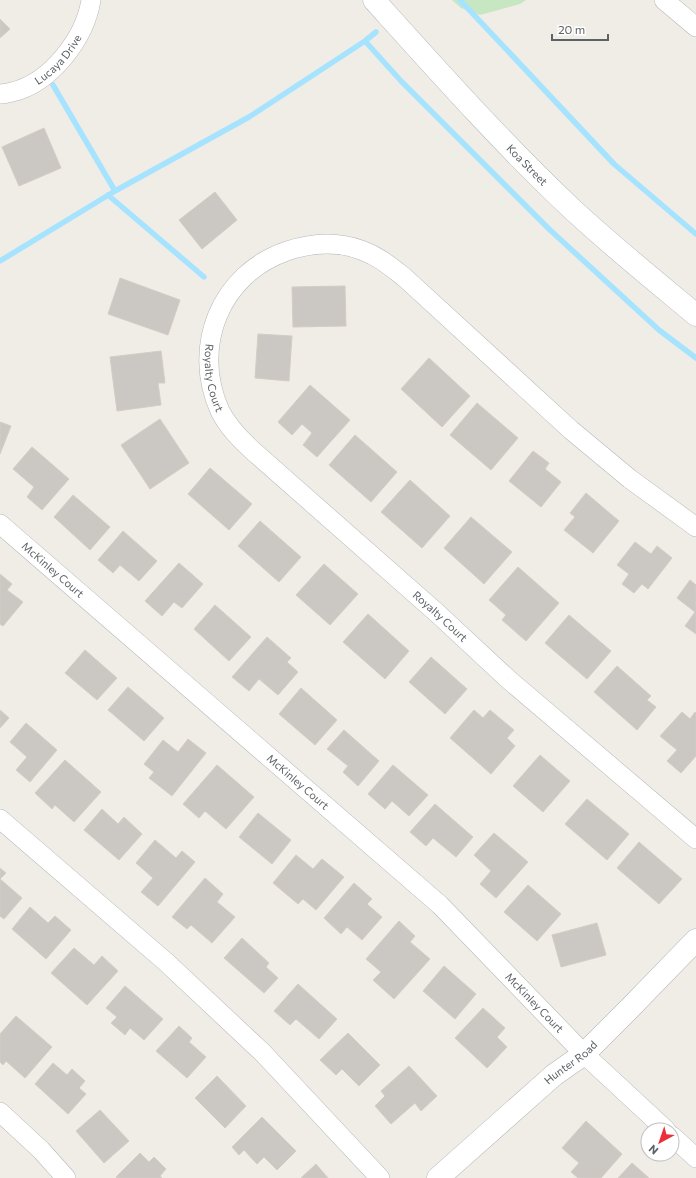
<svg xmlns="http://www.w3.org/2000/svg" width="696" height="1178" font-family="Commissioner,sans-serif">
<rect width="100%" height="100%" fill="#f0ece6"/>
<path fill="#c7e7c2" d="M 452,0 L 526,0 L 520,4 L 480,15 L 461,8 Z"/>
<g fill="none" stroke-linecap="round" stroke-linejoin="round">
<path stroke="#a6e3ff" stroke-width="5.5" d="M 460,0 L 614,164 L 696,234
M 365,41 L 401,81 L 549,229 L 659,330 L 696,358
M 53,85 L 115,191
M 108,195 L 204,277
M 0,261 L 115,191 L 249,117 L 365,41 L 376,32"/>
</g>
<path fill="#cbc7c3" stroke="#d4cdc4" d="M 0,19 L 10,29 L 0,38 Z
M 44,128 L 61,168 L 19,186 L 2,147 Z
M 215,192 L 237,220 L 202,249 L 179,220 Z
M 120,278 L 180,300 L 168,335 L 108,314 Z
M 345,286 L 346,326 L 293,327 L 292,287 Z
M 258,334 L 292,336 L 289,381 L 255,378 Z
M 161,351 L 165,383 L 158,383 L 161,405 L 117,411 L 110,357 Z
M 429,358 L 470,396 L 442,427 L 401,389 Z
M 310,385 L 350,420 L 317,457 L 303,445 L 312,433 L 302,424 L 292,435 L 278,422 Z
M 477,403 L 518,438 L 491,470 L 450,435 Z
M 160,419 L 189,463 L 150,489 L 121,445 Z
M 0,422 L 11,426 L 0,454 Z
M 355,435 L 397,472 L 371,502 L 329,465 Z
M 32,447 L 69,479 L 42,510 L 27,497 L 34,487 L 13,469 Z
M 533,451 L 549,463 L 545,469 L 561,482 L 541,507 L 509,481 Z
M 210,468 L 252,504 L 229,530 L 188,494 Z
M 410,480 L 450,516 L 422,548 L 381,512 Z
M 586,493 L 619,521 L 593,553 L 564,530 L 575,517 L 570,513 Z
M 73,495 L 110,527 L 90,550 L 54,517 Z
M 471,517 L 512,552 L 484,584 L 444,548 Z
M 260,521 L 301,557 L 279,582 L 238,546 Z
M 123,531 L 157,561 L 139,581 L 120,565 L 113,573 L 98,560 Z
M 635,542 L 651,554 L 657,546 L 672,558 L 648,589 L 642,584 L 634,593 L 622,584 L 629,574 L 617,565 Z
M 179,563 L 203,584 L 182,608 L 174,602 L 162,616 L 145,601 Z
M 324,564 L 358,594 L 330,625 L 296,595 Z
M 518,567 L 559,603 L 526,641 L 502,620 L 506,615 L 489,600 Z
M 0,574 L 12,584 L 7,590 L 23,602 L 3,626 L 0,624 Z
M 690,580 L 696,585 L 696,634 L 685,626 L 695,612 L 677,598 Z
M 215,605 L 251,637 L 229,661 L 194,629 Z
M 368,614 L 409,651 L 385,679 L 343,642 Z
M 569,615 L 611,651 L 587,679 L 545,643 Z
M 267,637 L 291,658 L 287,662 L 298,672 L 278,695 L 259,679 L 249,691 L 232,677 Z
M 85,650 L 117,678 L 97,700 L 65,673 Z
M 431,657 L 467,689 L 445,714 L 409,682 Z
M 617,666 L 651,696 L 647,700 L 656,707 L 637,730 L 594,692 Z
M 128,687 L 164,718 L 144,741 L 108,710 Z
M 301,688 L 337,720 L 315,745 L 279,714 Z
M 0,710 L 9,718 L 0,728 Z
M 474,710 L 483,718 L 490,710 L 514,730 L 507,738 L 515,746 L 491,774 L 450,738 Z
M 682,712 L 690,719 L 695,712 L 696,713 L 696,756 L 681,773 L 667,761 L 677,750 L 660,736 Z
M 26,723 L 57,750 L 30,782 L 16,770 L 27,757 L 10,742 Z
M 344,730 L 379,761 L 358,786 L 343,772 L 348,766 L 327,749 Z
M 188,739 L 206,753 L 172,796 L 149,778 L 154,772 L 144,764 L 163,740 L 178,752 Z
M 540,755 L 570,781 L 543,812 L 513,786 Z
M 65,760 L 101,792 L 74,822 L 55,805 L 52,809 L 35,793 Z
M 217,765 L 254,797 L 226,829 L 205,811 L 199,818 L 183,804 Z
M 393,765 L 428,795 L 409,816 L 392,801 L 385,809 L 368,794 Z
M 587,799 L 629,834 L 607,860 L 565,824 Z
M 435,804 L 473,837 L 456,857 L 433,838 L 426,846 L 410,832 Z
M 102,809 L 118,824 L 124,817 L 142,834 L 119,860 L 84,830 Z
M 258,813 L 291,840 L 272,864 L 239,837 Z
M 494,833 L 528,862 L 496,898 L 480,884 L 491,871 L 474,855 Z
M 155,840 L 176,858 L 182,851 L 195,862 L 158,906 L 141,892 L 153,878 L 136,863 Z
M 639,842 L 682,879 L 659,904 L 617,868 Z
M 296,855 L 313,869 L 322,859 L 344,877 L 316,910 L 303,899 L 298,904 L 273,883 Z
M 0,868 L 6,873 L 0,879 L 22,898 L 4,919 L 0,916 Z
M 205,878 L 223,894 L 217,902 L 235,917 L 212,943 L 191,925 L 187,929 L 172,917 Z
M 354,883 L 372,899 L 367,904 L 382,917 L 362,940 L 347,927 L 341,934 L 324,918 Z
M 528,885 L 561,914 L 537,941 L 504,912 Z
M 30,907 L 48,923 L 55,916 L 71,930 L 46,959 L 12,929 Z
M 399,921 L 415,936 L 410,942 L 430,959 L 394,999 L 373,980 L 381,972 L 366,959 Z
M 597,923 L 606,955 L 561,967 L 552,935 Z
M 242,938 L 269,963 L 266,967 L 278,978 L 264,993 L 224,958 Z
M 74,948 L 94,965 L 102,956 L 118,971 L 87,1005 L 51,973 Z
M 444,966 L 476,994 L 455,1019 L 423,991 Z
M 298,984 L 337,1019 L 319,1039 L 296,1019 L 290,1025 L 274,1011 Z
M 125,986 L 163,1019 L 144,1040 L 130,1028 L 125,1035 L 111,1023 L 117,1017 L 106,1008 Z
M 483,1008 L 505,1028 L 497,1037 L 507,1047 L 487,1068 L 455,1038 Z
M 16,1016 L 52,1047 L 25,1078 L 6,1061 L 3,1065 L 0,1062 L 0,1034 Z
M 179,1026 L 192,1038 L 189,1042 L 206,1057 L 187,1078 L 156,1051 Z
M 348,1033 L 380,1065 L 359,1086 L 342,1069 L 336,1075 L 320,1060 Z
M 53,1063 L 67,1075 L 72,1069 L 85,1081 L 79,1088 L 86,1094 L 68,1114 L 35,1084 Z
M 409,1066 L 437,1096 L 421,1111 L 415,1103 L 391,1124 L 375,1106 L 385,1096 L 381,1091 Z
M 217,1076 L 246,1106 L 225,1128 L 195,1098 Z
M 100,1110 L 129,1141 L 104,1163 L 76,1131 Z
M 262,1117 L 296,1151 L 277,1170 L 264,1157 L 257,1164 L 244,1150 L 239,1155 L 232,1147 Z
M 586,1121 L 622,1154 L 601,1178 L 578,1178 L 571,1172 L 579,1163 L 562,1148 Z
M 140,1153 L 149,1162 L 154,1157 L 166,1169 L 160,1176 L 162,1178 L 117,1178 L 116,1177 Z
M 632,1163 L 649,1178 L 618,1178 Z
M 316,1164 L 328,1178 L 301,1178 Z"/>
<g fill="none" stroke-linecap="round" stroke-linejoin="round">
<g stroke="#b3b7ba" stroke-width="20">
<g id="minor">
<path d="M 664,0 L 696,27"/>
<path id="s1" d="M 0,94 C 4,94 8,93 12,92 C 51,83 85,38 91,0"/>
<path id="s2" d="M 0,524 L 440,905 L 584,1054 L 666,1130"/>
<path id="s3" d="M 696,527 L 630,479 L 571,430 L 404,277 C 390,266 378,256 361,250 C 337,241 311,243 287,251 C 220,274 191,347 220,411 C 228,427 240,439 253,451 L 437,613 L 508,679 L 696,839"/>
<path d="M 0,819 L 166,962 L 263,1053 L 380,1178"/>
<path d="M 0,1112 L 41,1150 L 66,1178"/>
<path d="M 672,1136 L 696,1158"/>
</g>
</g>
<g stroke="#b3b7ba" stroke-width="23">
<g id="tertiary">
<path id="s4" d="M 438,1178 L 554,1075 L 584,1054 L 630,1008 L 696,940"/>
</g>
</g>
<g stroke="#b4b9bd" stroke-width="23">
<g id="secondary">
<path id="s5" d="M 374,0 C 438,71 502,143 572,209 C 612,246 654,280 696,315"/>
</g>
</g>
<use href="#minor" stroke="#fff" stroke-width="19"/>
<use href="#tertiary" stroke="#fff" stroke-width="22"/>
<use href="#secondary" stroke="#fff" stroke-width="22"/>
</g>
<g text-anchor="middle" stroke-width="3.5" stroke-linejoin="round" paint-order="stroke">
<g font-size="11" fill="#5d6266" stroke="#fff">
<text dy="4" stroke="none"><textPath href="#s1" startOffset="70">Lucaya Drive</textPath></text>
<text dy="4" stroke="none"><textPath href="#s5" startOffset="225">Koa Street</textPath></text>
<text dy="4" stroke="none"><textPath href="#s3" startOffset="673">Royalty Court</textPath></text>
<text dy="4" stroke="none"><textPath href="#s2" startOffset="70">McKinley Court</textPath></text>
<text dy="4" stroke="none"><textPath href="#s3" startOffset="1009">Royalty Court</textPath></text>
<text dy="4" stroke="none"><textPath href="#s2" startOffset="394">McKinley Court</textPath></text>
<text dy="4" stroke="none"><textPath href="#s2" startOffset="718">McKinley Court</textPath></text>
<text dy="4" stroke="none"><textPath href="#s4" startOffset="176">Hunter Road</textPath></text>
</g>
</g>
<g transform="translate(660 1142) rotate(220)"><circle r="19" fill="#ffffff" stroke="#bec0c2"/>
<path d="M0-3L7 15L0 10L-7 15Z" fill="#ea3139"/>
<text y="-6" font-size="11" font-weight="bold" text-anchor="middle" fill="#5d6266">N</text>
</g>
<path d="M552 34v6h56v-6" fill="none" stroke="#5d6266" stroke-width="2"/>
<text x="558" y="34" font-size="12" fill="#5d6266" stroke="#ffffff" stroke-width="3" paint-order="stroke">20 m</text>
</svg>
